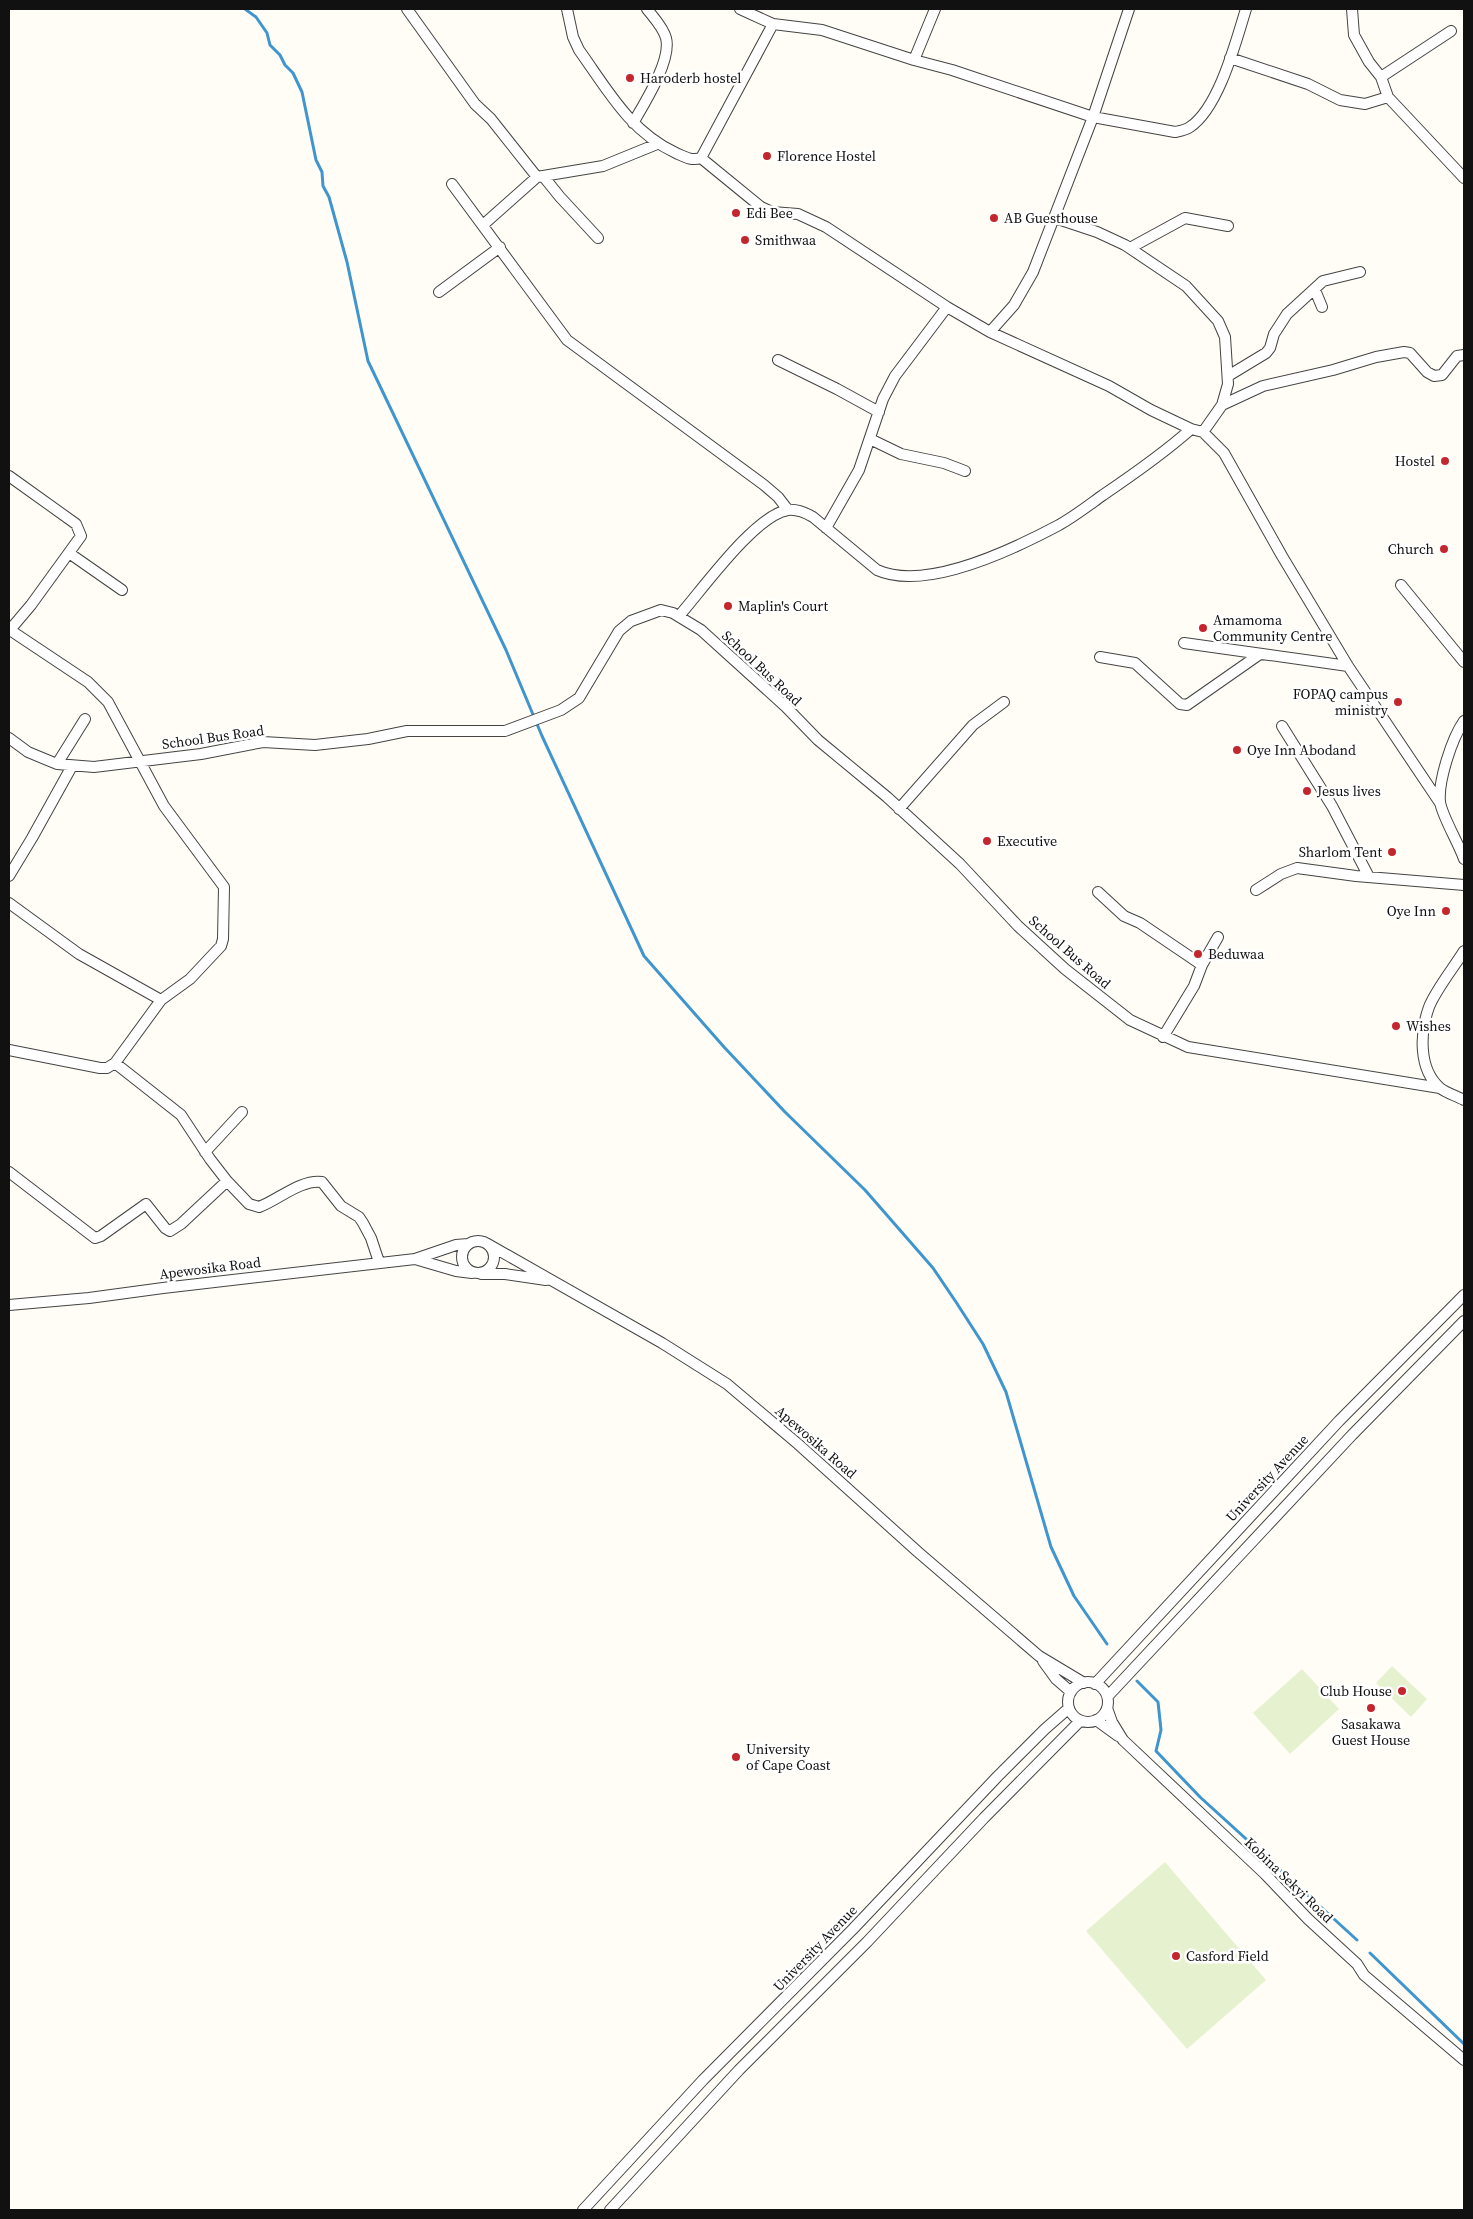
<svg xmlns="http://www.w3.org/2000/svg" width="1473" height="2219" font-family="'Source Serif 4',serif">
<rect width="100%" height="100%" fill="#fffdf5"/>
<path fill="#e6f2cf" d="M 1392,1666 L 1427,1699 L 1411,1717 L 1376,1683 Z
M 1302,1669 L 1339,1709 L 1290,1754 L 1253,1713 Z
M 1165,1862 L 1266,1980 L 1187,2049 L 1086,1931 Z"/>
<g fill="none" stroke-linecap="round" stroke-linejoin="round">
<path stroke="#3f96cf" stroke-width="3" d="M 245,9 L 256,17 L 267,33 L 270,45 L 280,55 L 285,65 L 293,73 L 302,92 L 316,160 L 322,172 L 323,186 L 329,197 L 347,262 L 368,361 L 506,650 L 542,736 L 644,956 L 724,1047 L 785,1112 L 865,1190 L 933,1268 L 956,1302 L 983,1344 L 1006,1392 L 1051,1547 L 1074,1596 L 1107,1644
M 1137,1681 L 1158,1702 L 1161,1730 L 1156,1751 L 1200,1797 L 1357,1940
M 1370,1953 L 1464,2044"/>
<g stroke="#444" stroke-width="12">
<path id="street" d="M 407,9 L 475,104 L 491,119 L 537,177
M 567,9 L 573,37 L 579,50 C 607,89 630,132 676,153 C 685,157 691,161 701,158 L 761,207 L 772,212 L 798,214 L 826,227 L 947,307 L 990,332 L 1014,305 L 1033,272 L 1093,117 L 952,70 L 914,60 L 822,30 L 773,24 L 740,9
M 1129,9 L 1093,117 L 1175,132 C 1180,131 1186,130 1190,127 C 1219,108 1236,41 1246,9
M 1352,9 L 1354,35 L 1369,62 L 1381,77 L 1388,97
M 1230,58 L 1308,84 L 1340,100 L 1365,104 L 1388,97 L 1464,178
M 914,60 L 935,9
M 1381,77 L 1451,31
M 633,123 C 644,104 672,60 666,38 C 663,27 654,18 647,9
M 701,158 L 773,24
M 543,176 L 560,197 L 598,238
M 452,184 L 567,340 L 764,485 L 778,497 L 788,510
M 1055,218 L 1097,232 L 1125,245 L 1186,286 L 1218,321 L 1225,337 L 1228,384 L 1222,405 L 1203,432
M 483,225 L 537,177 L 603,166 L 657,144
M 1130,248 L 1185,218 L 1228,226
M 1315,290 L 1322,307
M 439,292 L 500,247
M 990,332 L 1109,386 L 1151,410 L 1191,429
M 778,360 L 837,389 L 879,412
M 1228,376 L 1266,353 L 1270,348 L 1274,334 L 1287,314 L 1323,281 L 1360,272
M 1222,405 L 1263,386 L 1333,370 L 1376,357 L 1404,352 L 1410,353 L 1427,372 L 1434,376 L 1442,375 L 1457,356 L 1464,355
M 870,439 L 901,454 L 944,463 L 965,471
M 9,476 L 76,524 L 81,536 L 31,605 L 9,631
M 826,528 L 859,470 L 883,399 L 895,376 L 947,307
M 69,553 L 122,590
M 1401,585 L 1464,662
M 679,616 C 702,590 755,515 788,510 C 797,509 806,513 813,517 L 877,570 C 926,592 1014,549 1059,525 C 1075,516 1089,505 1103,495 C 1134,474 1164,453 1191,429 L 1203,432 L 1224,453 L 1282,556 L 1348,666 L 1440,803
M 1184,643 L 1348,666
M 1100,657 L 1135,663 L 1180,704 L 1187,705 L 1260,654
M 1464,721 C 1452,738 1438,781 1440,802 C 1442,816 1459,844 1464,859
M 1282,726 L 1332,806 L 1369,877
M 9,738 L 28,752 L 57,764 L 94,767 L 201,754 L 263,742 L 315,745 L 368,739 L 407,731 L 505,731 L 561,710 L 579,698 L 619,631 L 631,621 L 661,610 L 673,613 L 701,630 L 786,707 L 818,740 L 887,797 L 960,864 L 1018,926 L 1065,969 L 1130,1020 L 1188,1047 L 1440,1088
M 57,764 L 85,719
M 899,809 L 973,725 L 1004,702
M 9,876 L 32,838 L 72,766
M 1256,890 L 1281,874 L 1297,868 L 1356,876 L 1464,885
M 1098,892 L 1124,916 L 1140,923 L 1202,965
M 9,903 L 79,954 L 161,1000
M 1464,951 C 1454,967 1435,991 1429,1007 C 1420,1032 1418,1069 1440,1088 C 1446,1093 1457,1096 1464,1100
M 1163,1037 L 1194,986 L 1202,965 L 1218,937
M 9,1050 L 100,1068 L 107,1068 L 115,1063 L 161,1000 L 190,979 L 221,946 L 223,939 L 224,887 L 164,806 L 108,702 L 88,682 L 10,630
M 115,1063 L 181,1115 L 210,1159 L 227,1181 L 249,1204 L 259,1207 C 278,1200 301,1179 322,1182 L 341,1206 L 359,1217 L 363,1223 L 371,1238 L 379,1262
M 205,1152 L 242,1112
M 9,1172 L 95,1238 L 101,1236 L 146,1204 L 165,1228 L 170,1231 L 181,1224 L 227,1181
M462 1257a16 16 0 1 1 32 0a16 16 0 1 1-32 0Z
M 486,1243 L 662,1343 L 727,1384 L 798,1444 L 918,1552 L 1039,1656 L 1084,1683
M 415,1259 L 456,1271 L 472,1273
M 481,1274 L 505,1274 L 546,1280
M 9,1305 L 89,1298 L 163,1288 L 415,1259 L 456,1245 L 468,1244
M 1043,1661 L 1056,1679 L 1071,1692
M1068 1702a20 20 0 1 1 40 0a20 20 0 1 1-40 0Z
M 1095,1684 L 1339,1421 L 1464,1295
M 1108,1696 L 1352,1435 L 1464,1321
M 1107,1708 L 1112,1722 L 1123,1740 L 1265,1874 L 1308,1919 L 1357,1964 L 1364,1975 L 1464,2060
M 1096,1720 L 1118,1736
M 583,2210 L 703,2080 L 853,1929 L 997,1777 L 1045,1729 L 1069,1708
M 610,2210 L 739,2070 L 867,1942 L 984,1818 L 1080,1721"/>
</g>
<use href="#street" stroke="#fff" stroke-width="10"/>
</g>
<g fill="#c4262e" stroke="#fff" stroke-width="2">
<circle cx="630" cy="78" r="5"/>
<circle cx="767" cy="156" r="5"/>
<circle cx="736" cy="213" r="5"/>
<circle cx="994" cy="218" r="5"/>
<circle cx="745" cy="240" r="5"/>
<circle cx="1445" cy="461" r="5"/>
<circle cx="1444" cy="549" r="5"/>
<circle cx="728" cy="606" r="5"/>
<circle cx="1203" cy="628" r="5"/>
<circle cx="1398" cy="702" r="5"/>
<circle cx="1237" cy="750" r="5"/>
<circle cx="1307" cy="791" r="5"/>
<circle cx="987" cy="841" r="5"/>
<circle cx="1392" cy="852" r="5"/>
<circle cx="1446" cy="911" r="5"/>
<circle cx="1198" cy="954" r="5"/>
<circle cx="1396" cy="1026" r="5"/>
<circle cx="1402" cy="1691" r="5"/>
<circle cx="1371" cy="1708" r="5"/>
<circle cx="736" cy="1757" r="5"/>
<circle cx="1176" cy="1956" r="5"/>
</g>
<g text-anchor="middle" stroke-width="5" stroke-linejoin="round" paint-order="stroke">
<g font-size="14" fill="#111" stroke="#fff" text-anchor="start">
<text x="640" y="83">Haroderb hostel</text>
<text x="777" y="161">Florence Hostel</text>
<text x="746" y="218">Edi Bee</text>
<text x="1004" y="223">AB Guesthouse</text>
<text x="755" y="245">Smithwaa</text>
<text x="1435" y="466" text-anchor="end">Hostel</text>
<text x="1434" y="554" text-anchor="end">Church</text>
<text x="738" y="611">Maplin's Court</text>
<text x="1213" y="625">Amamoma<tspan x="1213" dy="16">Community Centre</tspan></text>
<text x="1388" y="699" text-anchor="end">FOPAQ campus<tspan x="1388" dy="16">ministry</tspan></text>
<text x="1247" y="755">Oye Inn Abodand</text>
<text x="1317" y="796">Jesus lives</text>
<text x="997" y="846">Executive</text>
<text x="1382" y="857" text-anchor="end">Sharlom Tent</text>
<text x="1436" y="916" text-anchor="end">Oye Inn</text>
<text x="1208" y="959">Beduwaa</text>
<text x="1406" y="1031">Wishes</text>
<text x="1392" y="1696" text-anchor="end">Club House</text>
<text x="1371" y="1729" text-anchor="middle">Sasakawa<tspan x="1371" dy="16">Guest House</tspan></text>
<text x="746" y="1754">University<tspan x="746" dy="16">of Cape Coast</tspan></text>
<text x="1186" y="1961">Casford Field</text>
</g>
<g font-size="14" fill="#111" stroke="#fff">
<text transform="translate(762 668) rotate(43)" y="5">School Bus Road</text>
<text transform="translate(213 737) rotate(-8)" y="5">School Bus Road</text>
<text transform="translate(1070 952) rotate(41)" y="5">School Bus Road</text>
<text transform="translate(210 1268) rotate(-7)" y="5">Apewosika Road</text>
<text transform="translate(816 1442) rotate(41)" y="5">Apewosika Road</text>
<text transform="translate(1267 1478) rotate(-47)" y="5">University Avenue</text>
<text transform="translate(1289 1880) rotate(44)" y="5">Kobina Sekyi Road</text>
<text transform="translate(815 1948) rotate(-46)" y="5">University Avenue</text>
</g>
</g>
<rect width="1473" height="2219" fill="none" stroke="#111111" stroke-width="20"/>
</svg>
